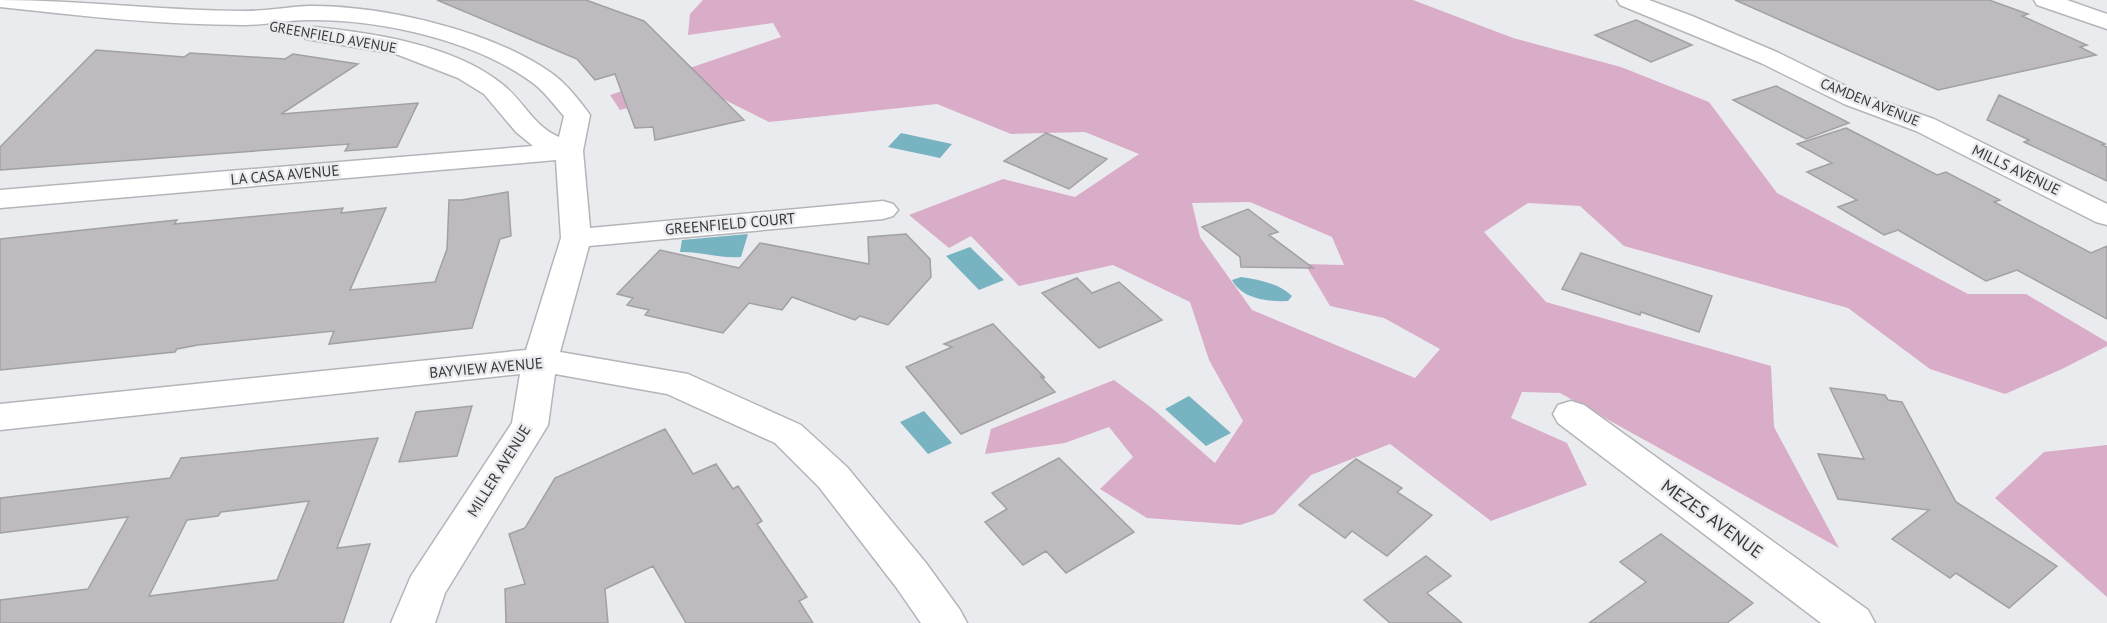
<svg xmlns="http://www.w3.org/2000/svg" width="2107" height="623" font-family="'PT Sans',sans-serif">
<rect width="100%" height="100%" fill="#eaebef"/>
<path fill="#d9acc8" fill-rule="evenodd" d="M 703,0 L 1413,0 L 1513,38 L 1621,67 L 1709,102 L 1777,193 L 1968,294 L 2026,294 L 2107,342 L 2107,346 L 2062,369 L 2005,394 L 1930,369 L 1848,308 L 1624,246 L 1580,206 L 1528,203 L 1484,232 L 1546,302 L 1771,366 L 1774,427 L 1839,548 L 1560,393 L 1522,392 L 1511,418 L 1567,443 L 1587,485 L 1491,521 L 1390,444 L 1311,475 L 1274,514 L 1240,525 L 1147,518 L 1100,489 L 1133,457 L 1109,427 L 1065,443 L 985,454 L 991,429 L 1114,380 L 1153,409 L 1215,463 L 1243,421 L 1209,360 L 1190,302 L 1113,265 L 1019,286 L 971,236 L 949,248 L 909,215 L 1003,179 L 1075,197 L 1139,154 L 1085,132 L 1011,134 L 937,104 L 769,122 L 701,88 L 620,110 L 610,95 L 781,37 L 773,23 L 688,35 L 690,14 ZM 1250,202 L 1332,237 L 1344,265 L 1305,264 L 1330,306 L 1384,318 L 1440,349 L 1415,378 L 1252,310 L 1200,237 L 1192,203 Z
M 2107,445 L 2107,597 L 1995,498 L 2044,452 Z"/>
<path fill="#77b3c0" d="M 901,133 L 952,144 L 940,158 L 888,147 Z
M 748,234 L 741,257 C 720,259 701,251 680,252 L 682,240 Z
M 970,247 L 1004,280 L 979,290 L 946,256 Z
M 1241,277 C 1260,280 1278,283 1292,296 L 1288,301 C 1268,302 1242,299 1232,280 Z
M 1189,396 L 1231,433 L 1206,446 L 1165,409 Z
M 924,411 L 952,443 L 928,454 L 900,422 Z"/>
<path fill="#bdbbbf" stroke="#a1a0a3" stroke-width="1.5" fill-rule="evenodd" d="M 437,0 L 586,0 L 644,21 L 744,120 L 655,140 L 653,127 L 635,128 L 615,74 L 595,80 L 577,59 Z
M 1735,0 L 1989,0 L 2028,14 L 2022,16 L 2087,45 L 2080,47 L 2096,55 L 1938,90 Z
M 1636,20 L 1692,45 L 1651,62 L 1595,35 Z
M 96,50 L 184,57 L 190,53 L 285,59 L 293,54 L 358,64 L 281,114 L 418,103 L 397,147 L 345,151 L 349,144 L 0,170 L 0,147 Z
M 1776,86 L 1849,123 L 1806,139 L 1733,100 Z
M 1999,95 L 2105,144 L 2102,145 L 2107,147 L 2107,181 L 2024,142 L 2029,140 L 1987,120 Z
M 1846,128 L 1937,175 L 1946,172 L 2000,200 L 1994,202 L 2091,253 L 2107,246 L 2107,319 L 2017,270 L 1986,281 L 1898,230 L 1884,235 L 1838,207 L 1857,200 L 1807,172 L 1832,163 L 1797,144 Z
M 1046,133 L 1107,159 L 1069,189 L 1004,161 Z
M 508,192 L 511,236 L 500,239 L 472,328 L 329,344 L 334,331 L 198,345 L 177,349 L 175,352 L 0,370 L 0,239 L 177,220 L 174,224 L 343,208 L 341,213 L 386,208 L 350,290 L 435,282 L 447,249 L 449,200 L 462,200 Z
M 1248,209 L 1278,232 L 1269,235 L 1313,268 L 1241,267 L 1240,257 L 1202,227 Z
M 906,234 L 930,259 L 931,277 L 888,325 L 860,316 L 855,320 L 792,297 L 782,310 L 749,303 L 723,333 L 645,315 L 649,310 L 627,305 L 633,298 L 617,294 L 660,250 L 739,268 L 760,243 L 869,264 L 868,237 Z
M 1581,253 L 1712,296 L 1699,332 L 1641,312 L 1640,315 L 1562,289 Z
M 1077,278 L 1092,293 L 1119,282 L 1162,320 L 1099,348 L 1042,293 Z
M 993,324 L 1045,378 L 1040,376 L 1055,392 L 961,434 L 906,367 L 952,347 L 944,344 Z
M 1830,388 L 1885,395 L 1888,400 L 1902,402 L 1956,502 L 2057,566 L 2009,608 L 1956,573 L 1950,578 L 1892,539 L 1929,510 L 1838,499 L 1818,454 L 1864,459 Z
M 472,406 L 457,456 L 399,462 L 416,412 Z
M 665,429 L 693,474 L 716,464 L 733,489 L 738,486 L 762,521 L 757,524 L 807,597 L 799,601 L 813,623 L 686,623 L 653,566 L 605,589 L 608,623 L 506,623 L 505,589 L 525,584 L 509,534 L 525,528 L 555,478 Z
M 378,438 L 337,548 L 370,544 L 343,623 L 0,623 L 0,600 L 88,589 L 128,517 L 0,533 L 0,498 L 170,478 L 181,458 ZM 309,501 L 277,580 L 149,596 L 187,520 L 218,516 L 221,512 Z
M 1059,458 L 1134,532 L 1066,573 L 1046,551 L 1023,565 L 985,522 L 1007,509 L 992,493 Z
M 1356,459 L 1402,488 L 1397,492 L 1432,515 L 1387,556 L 1352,531 L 1345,538 L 1299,505 Z
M 1661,534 L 1753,603 L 1727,623 L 1589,623 L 1646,582 L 1620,562 Z
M 1426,556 L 1451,576 L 1427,593 L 1462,623 L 1390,623 L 1364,600 Z"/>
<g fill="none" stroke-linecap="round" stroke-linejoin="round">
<g stroke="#b4b5b8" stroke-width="3">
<path id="minor" d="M 0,0 C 82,0 163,11 245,11 C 266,11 287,7 308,6 C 381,5 490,30 550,72 C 565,82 580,101 590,115 L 583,151 L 590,228 L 883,201 L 893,204 L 898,210 L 893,216 L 883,219 L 589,246 L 560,352 L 688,374 L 801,425 L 847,467 L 926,563 L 960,610 L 967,623 L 921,623 L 896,587 L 819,487 L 775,443 L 667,394 L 555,374 L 548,425 L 445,593 L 435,623 L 391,623 L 411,576 L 512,423 L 520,374 L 0,430 L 0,404 L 526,350 L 561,238 L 556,160 L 0,208 L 0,190 L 533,146 L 516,132 L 484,94 L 458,78 L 396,54 L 306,39 L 302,34 L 306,29 L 314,27 C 374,33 454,45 502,84 C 523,100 533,126 559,137 L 564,116 C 554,105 544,91 533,83 C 475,40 380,19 308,20 C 287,20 266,25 245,25 C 163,25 81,16 0,7 Z
M 1617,0 L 1649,0 L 1692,16 L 1779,53 L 1862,94 L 1934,119 L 2107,204 L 2107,225 L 2096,222 L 1916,131 L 1844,104 L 1761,63 L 1620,5 Z
M 2034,0 L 2067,0 L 2107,14 L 2107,29 L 2037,5 Z
M 1571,401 L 1584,405 L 1868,610 L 1875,623 L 1821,623 L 1558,423 L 1553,414 L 1558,405 Z"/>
</g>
<use href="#minor" fill="#fff" fill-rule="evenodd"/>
</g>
<g text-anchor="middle" stroke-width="5" stroke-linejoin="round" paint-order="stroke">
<g font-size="14" fill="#38383a" stroke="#eaebef">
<text transform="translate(333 37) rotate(10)" y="5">GREENFIELD AVENUE</text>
<text transform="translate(1870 102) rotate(22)" y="5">CAMDEN AVENUE</text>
</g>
<g font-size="15" fill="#38383a" stroke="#eaebef">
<text transform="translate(2016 170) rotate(26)" y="5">MILLS AVENUE</text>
<text transform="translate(285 175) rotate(-5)" y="5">LA CASA AVENUE</text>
<text transform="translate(730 224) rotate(-5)" y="5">GREENFIELD COURT</text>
<text transform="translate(486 368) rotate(-5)" y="5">BAYVIEW AVENUE</text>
<text transform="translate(499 471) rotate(-58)" y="5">MILLER AVENUE</text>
</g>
<g font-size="18" fill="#38383a" stroke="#eaebef">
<text transform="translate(1712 519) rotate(36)" y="6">MEZES AVENUE</text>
</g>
</g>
</svg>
